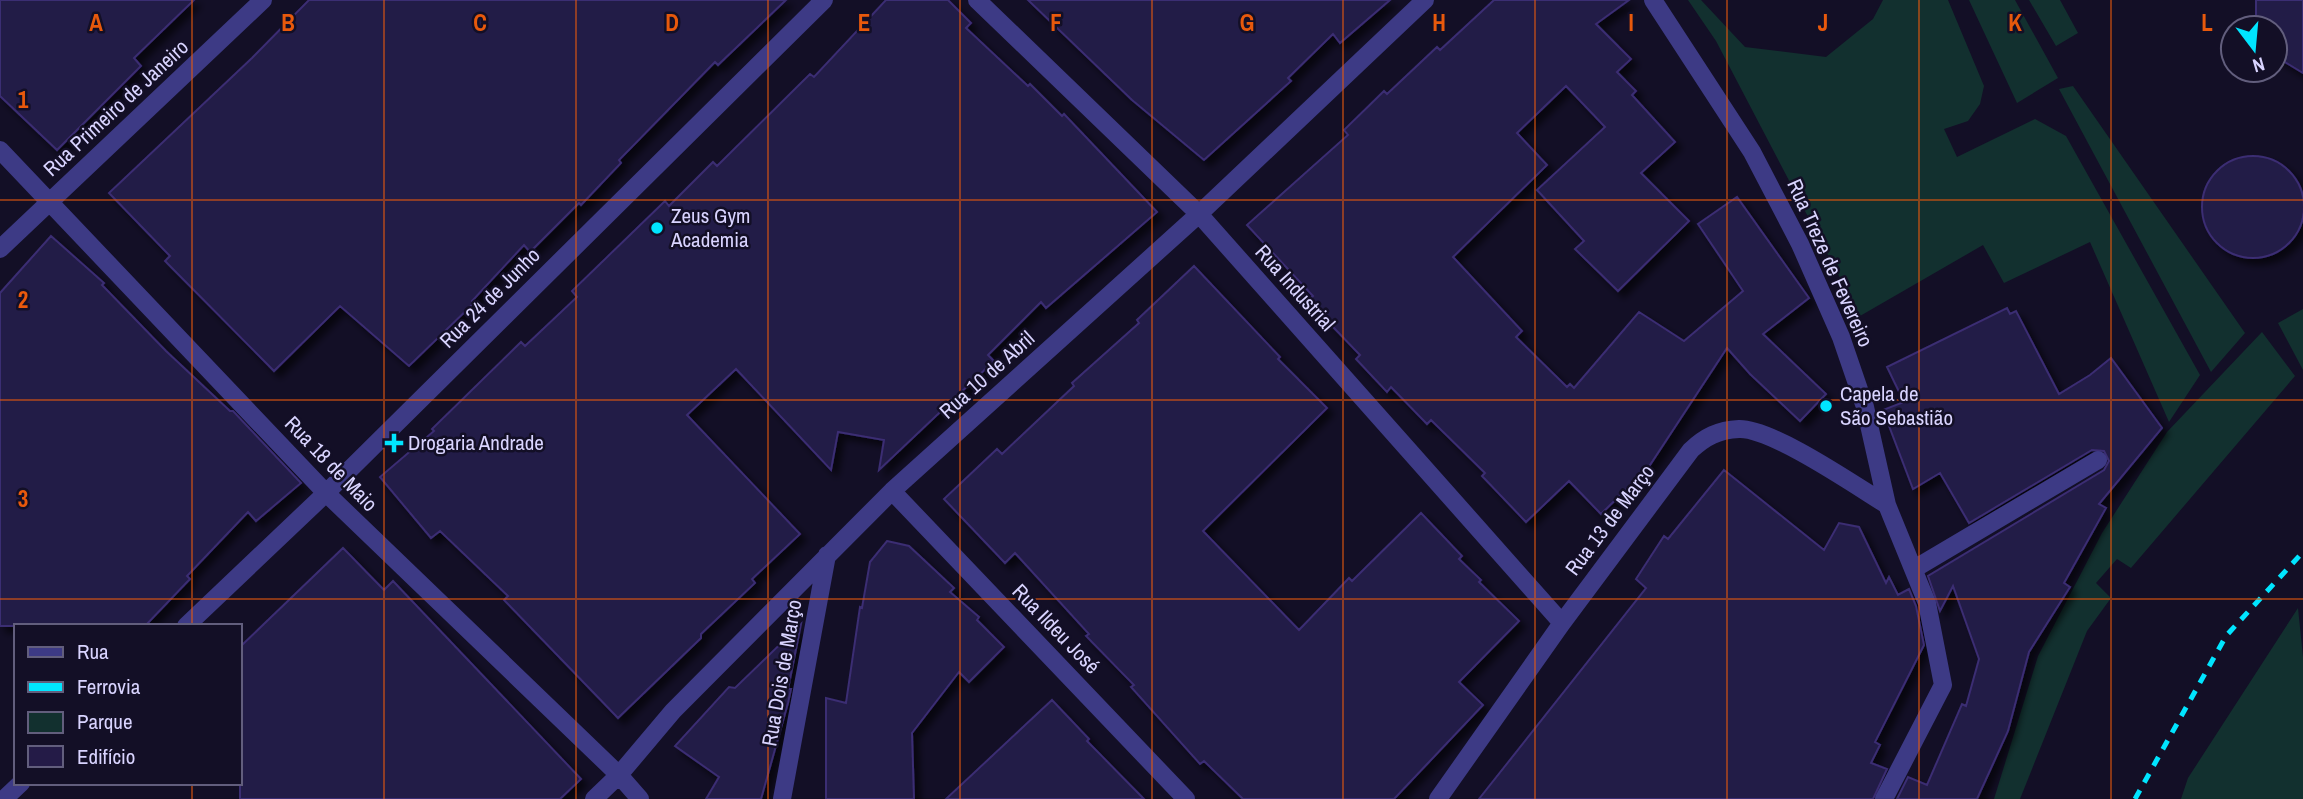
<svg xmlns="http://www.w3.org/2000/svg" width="2303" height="799" font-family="'Archivo Narrow',sans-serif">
<defs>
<filter id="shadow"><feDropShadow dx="6" dy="6" stdDeviation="3.5" flood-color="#0009"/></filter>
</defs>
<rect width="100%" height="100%" fill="#130f26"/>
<path fill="#12302f" d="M 1688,0 L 1701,0 L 1745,47 L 1826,57 L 1873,19 L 1883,0 L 1948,0 L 1984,86 L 1980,104 L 1968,121 L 1944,129 L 1957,157 L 2035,119 L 2066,136 L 2200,375 L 2169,422 L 2090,242 L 2004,283 L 1983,245 L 1860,316 L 1716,41 Z
M 1969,0 L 2015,0 L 2058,78 L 2017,103 Z
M 2029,0 L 2060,0 L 2078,33 L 2056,46 Z
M 2073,86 L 2245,333 L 2211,372 L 2059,89 Z
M 2303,309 L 2303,370 L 2278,323 Z
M 2262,332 L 2295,376 L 2131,568 L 2117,559 L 2096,583 L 2111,598 L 2087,631 L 2020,799 L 1994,799 L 2038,656 L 2102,533 L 2167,432 Z
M 2298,608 L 2303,657 L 2303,799 L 2181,799 L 2188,778 Z"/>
<path fill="#241b47" stroke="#3b2d73" stroke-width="2" filter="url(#shadow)" d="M 0,0 L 194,0 L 134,58 L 141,66 L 57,150 L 0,96 Z
M 309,0 L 786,0 L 718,65 L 715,62 L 619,160 L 621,163 L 581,205 L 579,203 L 530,252 L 524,245 L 472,301 L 474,303 L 409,366 L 340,306 L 274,371 L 165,261 L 170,256 L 109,193 L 252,58 Z
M 886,0 L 948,0 L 971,23 L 966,28 L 1028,86 L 1030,84 L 1062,116 L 1064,114 L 1157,212 L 1046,308 L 1041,302 L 988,355 L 994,361 L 879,470 L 884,440 L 838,432 L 831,470 L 736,369 L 687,415 L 800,534 L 752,579 L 755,583 L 701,634 L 701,638 L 618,718 L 504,600 L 508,596 L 440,531 L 431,538 L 380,477 L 434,431 L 432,429 L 521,342 L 525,346 L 577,297 L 572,291 L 665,201 L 669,206 L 713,162 L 717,166 L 810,74 L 814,77 Z
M 1028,0 L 1390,0 L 1340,43 L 1333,34 L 1288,78 L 1291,81 L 1204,160 L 1132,100 Z
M 1494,0 L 1629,0 L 1596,24 L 1631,59 L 1617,72 L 1636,91 L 1632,95 L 1675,142 L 1641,173 L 1689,221 L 1618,291 L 1575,249 L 1584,241 L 1537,190 L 1605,127 L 1566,86 L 1517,133 L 1547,165 L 1453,257 L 1522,331 L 1516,337 L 1567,387 L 1570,384 L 1574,388 L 1639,312 L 1684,341 L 1743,291 L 1698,224 L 1737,197 L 1809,298 L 1763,334 L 1826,394 L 1800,421 L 1750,374 L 1727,348 L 1648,468 L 1601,514 L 1569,481 L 1526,522 L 1482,476 L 1485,473 L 1431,420 L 1427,424 L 1391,387 L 1387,392 L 1356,359 L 1360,355 L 1308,301 L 1313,296 L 1247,225 L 1348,135 L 1344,130 L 1384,91 L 1387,94 L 1437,47 L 1440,50 Z
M 2256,0 L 2303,0 L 2303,73 L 2275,56 L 2275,28 L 2256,28 Z
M2202 207a51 51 0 1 1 102 0a51 51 0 1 1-102 0Z
M 51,236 L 104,283 L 102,285 L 166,351 L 230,411 L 233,411 L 301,483 L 256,521 L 248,512 L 187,576 L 190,579 L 145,626 L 0,626 L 0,293 Z
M 1194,266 L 1280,357 L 1278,359 L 1327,408 L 1203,531 L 1299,630 L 1349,578 L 1352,581 L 1421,513 L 1462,556 L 1459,559 L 1481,580 L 1479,582 L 1519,621 L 1459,682 L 1483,705 L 1394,799 L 1243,799 L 1204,761 L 1200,764 L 1131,687 L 1134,685 L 1086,636 L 1089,634 L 1015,553 L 1005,563 L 944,499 L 997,449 L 1002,454 L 1074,386 L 1072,383 L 1139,323 L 1137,320 Z
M 2007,308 L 2010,314 L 2016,311 L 2059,394 L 2090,375 L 2111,358 L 2162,428 L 2099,504 L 2106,508 L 2064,583 L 2070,587 L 2029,652 L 2008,731 L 1977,799 L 1897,799 L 1908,777 L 1927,785 L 1962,704 L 1966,706 L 1979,659 L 1953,586 L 1940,611 L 1928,576 L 2104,470 L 2109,461 L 2104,451 L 2092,450 L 1969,523 L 1940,473 L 1913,489 L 1883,410 L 1904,402 L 1887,367 Z
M 1724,470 L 1824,550 L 1839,523 L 1859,527 L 1886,583 L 1889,577 L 1898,595 L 1909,589 L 1916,606 L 1924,645 L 1875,742 L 1880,745 L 1871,763 L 1887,769 L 1873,799 L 1479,799 L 1646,588 L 1636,579 L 1664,536 L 1668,539 Z
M 887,541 L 909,546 L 954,588 L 950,592 L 979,617 L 977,620 L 1004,647 L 969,682 L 959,672 L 912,733 L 914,799 L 826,799 L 826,698 L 846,703 L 860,607 L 862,608 L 870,562 Z
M 343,548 L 384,590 L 393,581 L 581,779 L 560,799 L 240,799 L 240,647 Z
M 801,624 L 788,689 L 791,689 L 788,703 L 761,799 L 706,799 L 719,777 L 675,746 L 729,687 L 735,688 Z
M 1052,700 L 1089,739 L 1087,741 L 1144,799 L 946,799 Z"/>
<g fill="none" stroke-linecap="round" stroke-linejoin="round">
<path stroke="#3d3a85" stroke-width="18" d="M 977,0 L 1199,214 L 1562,623
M 1653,0 L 1752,152 L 1800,244 L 1841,337 L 1865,407 L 1887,505 L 1927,603 L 1943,685 L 1884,799
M 0,150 L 326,493 L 619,775 L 640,799
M 0,249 L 263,0
M 892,491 L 1186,799
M 1914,569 L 2098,460
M 186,626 L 326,493 L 824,0
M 4,799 L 21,783
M 594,799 L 619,775 L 673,711 L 892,491 L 1199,214 L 1425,0
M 782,799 L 827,555
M 1438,799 L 1562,623 L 1691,450 C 1705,437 1718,430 1739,429 C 1772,428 1856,486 1887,505"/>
<path stroke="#00e5ff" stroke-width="5" stroke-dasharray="10 9" stroke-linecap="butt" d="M 2135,799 L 2226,636 L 2303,552"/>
</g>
<path fill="none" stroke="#e8590c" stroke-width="2" stroke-opacity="0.55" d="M 192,0 L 192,626M 384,0 L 384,799M 576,0 L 576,799M 768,0 L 768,799M 960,0 L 960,799M 1152,0 L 1152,799M 1343,0 L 1343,799M 1535,0 L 1535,799M 1727,0 L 1727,799M 1919,0 L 1919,799M 2111,0 L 2111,799M 0,200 L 2303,200M 0,400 L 2303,400M 0,599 L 2303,599M 192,783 L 192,799"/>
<g fill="#00e5ff" stroke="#130f26" stroke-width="2.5">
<circle cx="657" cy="228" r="7"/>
<circle cx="1826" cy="406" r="7"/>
<path d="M390.5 432.5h7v7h7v7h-7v7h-7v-7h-7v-7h7z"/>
</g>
<g text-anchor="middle" stroke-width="5" stroke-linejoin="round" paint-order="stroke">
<g font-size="21" fill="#d9d4ff" stroke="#130f26">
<text transform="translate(116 108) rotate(-43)" y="7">Rua Primeiro de Janeiro</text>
<text transform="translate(1830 263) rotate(66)" y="7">Rua Treze de Fevereiro</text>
<text transform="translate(1295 288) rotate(48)" y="7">Rua Industrial</text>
<text transform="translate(490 298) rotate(-45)" y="7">Rua 24 de Junho</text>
<text transform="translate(987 375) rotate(-42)" y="7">Rua 10 de Abril</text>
<text transform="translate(331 464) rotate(46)" y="7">Rua 18 de Maio</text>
<text transform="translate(1610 520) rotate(-53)" y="7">Rua 13 de Março</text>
<text transform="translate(1056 629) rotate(46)" y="7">Rua Ildeu José</text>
<text transform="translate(782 673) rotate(-80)" y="7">Rua Dois de Março</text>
</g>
<g font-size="21" fill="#d9d4ff" stroke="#130f26" text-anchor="start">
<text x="671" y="223">Zeus Gym<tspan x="671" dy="24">Academia</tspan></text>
<text x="1840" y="401">Capela de<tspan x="1840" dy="24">São Sebastião</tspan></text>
<text x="408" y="450">Drogaria Andrade</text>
</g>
</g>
<g font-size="23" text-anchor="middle" font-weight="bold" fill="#e8590c" stroke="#130f26" stroke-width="5" stroke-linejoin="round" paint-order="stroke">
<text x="96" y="31">A</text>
<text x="288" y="31">B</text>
<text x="480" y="31">C</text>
<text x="672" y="31">D</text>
<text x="864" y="31">E</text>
<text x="1056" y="31">F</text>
<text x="1247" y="31">G</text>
<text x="1439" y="31">H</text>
<text x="1631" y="31">I</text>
<text x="1823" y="31">J</text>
<text x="2015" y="31">K</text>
<text x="2207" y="31">L</text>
<text x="23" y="108">1</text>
<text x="23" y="308">2</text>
<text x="23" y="507">3</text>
</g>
<rect x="14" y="624" width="228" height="161" fill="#130f26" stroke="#625e7d" stroke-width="2"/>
<rect x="28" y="647" width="35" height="10" fill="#3d3a85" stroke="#625e7d" stroke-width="2"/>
<text x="77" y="659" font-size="21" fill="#d9d4ff">Rua</text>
<rect x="28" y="682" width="35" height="10" fill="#00e5ff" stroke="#625e7d" stroke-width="2"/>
<text x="77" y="694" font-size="21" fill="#d9d4ff">Ferrovia</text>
<rect x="28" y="712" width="35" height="21" fill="#12302f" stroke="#625e7d" stroke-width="2"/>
<text x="77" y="729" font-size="21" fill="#d9d4ff">Parque</text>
<rect x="28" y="746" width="35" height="21" fill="#241b47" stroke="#625e7d" stroke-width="2"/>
<text x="77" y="764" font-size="21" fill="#d9d4ff">Edifício</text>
<g transform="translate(2254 49) rotate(164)"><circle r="33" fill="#130f26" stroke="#625e7d" stroke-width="2"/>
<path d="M0-5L12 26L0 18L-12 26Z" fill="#00e5ff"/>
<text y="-10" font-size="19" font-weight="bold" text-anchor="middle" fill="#d9d4ff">N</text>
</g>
</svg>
